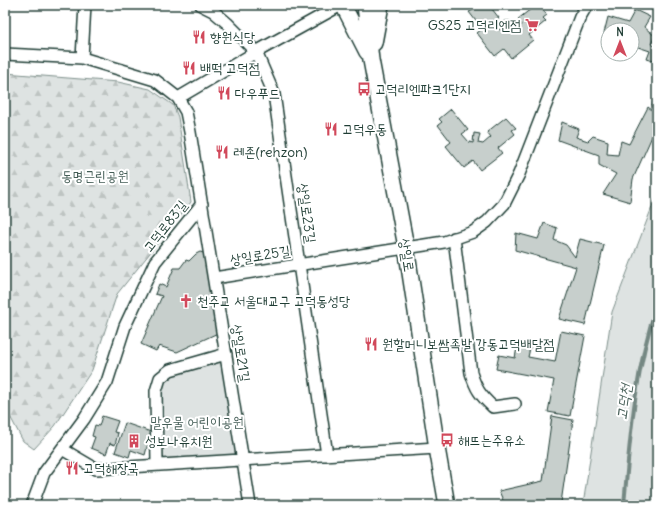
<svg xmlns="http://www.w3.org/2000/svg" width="662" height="510" font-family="Delius,'Poor Story',sans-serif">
<defs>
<pattern id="forest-firs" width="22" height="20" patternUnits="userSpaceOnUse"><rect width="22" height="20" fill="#dee3e2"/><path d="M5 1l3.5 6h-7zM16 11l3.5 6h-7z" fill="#bec4c2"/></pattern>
</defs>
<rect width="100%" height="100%" fill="#fff"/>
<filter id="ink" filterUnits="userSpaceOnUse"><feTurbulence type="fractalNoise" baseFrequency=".025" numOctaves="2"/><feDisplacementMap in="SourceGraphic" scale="8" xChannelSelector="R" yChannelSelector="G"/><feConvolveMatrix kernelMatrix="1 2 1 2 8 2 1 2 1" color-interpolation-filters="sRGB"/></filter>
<g filter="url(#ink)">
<path fill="url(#forest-firs)" stroke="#7e908b" d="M 5,73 L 118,82 L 150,89 L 173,105 L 178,117 L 191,202 L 117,294 L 92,370 L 55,426 L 34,449 L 23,441 L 5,407 Z"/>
<path fill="#dee3e2" stroke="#7e908b" d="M 657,194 L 657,505 L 583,505 L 612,312 Z
M 225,356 L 242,458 L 159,464 L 162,379 L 171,372 Z"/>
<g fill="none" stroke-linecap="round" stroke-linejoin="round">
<path stroke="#758883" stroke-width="4" d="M 624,505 C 630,438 635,369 657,305"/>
</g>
<path fill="#c7cfcc" stroke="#1f3d34" d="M 471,5 L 489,5 L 499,18 L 493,22 L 500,30 L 504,30 L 505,21 L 510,21 L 509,31 L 514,31 L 522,25 L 518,19 L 536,5 L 538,5 L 547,15 L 543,18 L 546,21 L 529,35 L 533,40 L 511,58 L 504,49 L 495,56 L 477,33 L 482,29 L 469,12 L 473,10 L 470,6 Z
M 635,10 L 650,17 L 644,27 L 655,36 L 651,44 L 657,47 L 657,62 L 647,59 L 650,51 L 632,45 L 632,30 L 608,30 L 608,35 L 604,33 L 608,17 L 628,23 Z
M 657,92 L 657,106 L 652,105 Z
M 648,107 L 657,114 L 657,125 L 633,179 L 630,202 L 603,194 L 616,174 L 599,165 L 599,155 L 558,140 L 562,122 L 579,129 L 576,137 L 588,141 L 593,136 L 608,141 L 607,154 L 618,155 L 621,141 L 629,144 Z
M 451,109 L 468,130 L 462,134 L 469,142 L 473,143 L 474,133 L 480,134 L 478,143 L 483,144 L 491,137 L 487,132 L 506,117 L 516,128 L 512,130 L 515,134 L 498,148 L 502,153 L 480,170 L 473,161 L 464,168 L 446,146 L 451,142 L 438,125 L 442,122 L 439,119 Z
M 544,223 L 557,228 L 554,240 L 566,245 L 575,257 L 580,239 L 604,245 L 585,325 L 559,319 L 576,267 L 515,250 L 516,233 L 538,239 Z
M 200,252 L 204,253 L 214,292 L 211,299 L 220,332 L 177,352 L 159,346 L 156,351 L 141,344 L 162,296 L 155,294 L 159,284 L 166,287 L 174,268 L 180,268 L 186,260 L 189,261 L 196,254 Z
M 561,331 L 585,336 L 570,416 L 548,412 L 554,380 L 496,369 L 499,355 L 515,358 L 518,342 L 531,344 L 528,357 L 555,362 Z
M 102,416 L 118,421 L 114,432 L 118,433 L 115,445 L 110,443 L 106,454 L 91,448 L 95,437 L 92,436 L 95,425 L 99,426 Z
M 552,416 L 573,420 L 561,503 L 549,505 L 505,505 L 499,491 L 543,481 Z
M 125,423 L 151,432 L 145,455 L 131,450 L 129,457 L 115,452 Z"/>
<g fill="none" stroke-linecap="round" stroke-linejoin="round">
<g stroke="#1f3d34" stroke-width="14">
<path id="minor" d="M 201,5 L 213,11 L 227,23 L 256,52 L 274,94 L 327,455
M 5,54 L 82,58 L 155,80 L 178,98 L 186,112 L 190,132 L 250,505
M 82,58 L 85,5
M 178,98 L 256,52 L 341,5
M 454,238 L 471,373 C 476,389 480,395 493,407 L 515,404
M 214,278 L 444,242 L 473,232 L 487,222 L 504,204 L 519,174 L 580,17 L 587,5
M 62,449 L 96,469 L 437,448
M 157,465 L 156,391 L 160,378 L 170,370 L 226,354
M 32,505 L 44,473 L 84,419 L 107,382 L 125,326 L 155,262 L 202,204"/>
</g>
<g stroke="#1f3d34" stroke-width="18">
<path id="secondary" d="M 343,5 L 367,52
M 365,5 L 371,60 L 406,247 L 437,448 L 447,505
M 374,43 L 381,5"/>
</g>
<use href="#minor" stroke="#fff" stroke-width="11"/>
<use href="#secondary" stroke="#fff" stroke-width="15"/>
</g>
</g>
<defs>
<g id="supermarket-bare" transform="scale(1.08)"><path d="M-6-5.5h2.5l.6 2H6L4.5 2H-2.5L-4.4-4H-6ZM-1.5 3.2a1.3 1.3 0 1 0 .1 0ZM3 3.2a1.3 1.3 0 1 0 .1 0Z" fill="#d1495b" stroke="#fff" stroke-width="2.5" paint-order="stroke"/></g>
<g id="restaurant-bare" transform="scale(1.08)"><path d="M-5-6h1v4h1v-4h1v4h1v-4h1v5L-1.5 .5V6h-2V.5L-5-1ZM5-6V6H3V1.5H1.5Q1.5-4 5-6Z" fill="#d1495b" stroke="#fff" stroke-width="2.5" paint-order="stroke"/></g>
<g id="bus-bare" transform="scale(1.08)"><path d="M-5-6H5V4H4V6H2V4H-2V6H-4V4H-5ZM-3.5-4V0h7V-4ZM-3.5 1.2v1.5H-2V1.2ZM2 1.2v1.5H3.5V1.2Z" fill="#d1495b" stroke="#fff" stroke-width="2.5" paint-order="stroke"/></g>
<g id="church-bare" transform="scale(1.08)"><path d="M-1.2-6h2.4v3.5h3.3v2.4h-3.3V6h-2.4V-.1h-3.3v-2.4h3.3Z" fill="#d1495b" stroke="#fff" stroke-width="2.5" paint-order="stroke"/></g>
<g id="building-bare" transform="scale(1.08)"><path d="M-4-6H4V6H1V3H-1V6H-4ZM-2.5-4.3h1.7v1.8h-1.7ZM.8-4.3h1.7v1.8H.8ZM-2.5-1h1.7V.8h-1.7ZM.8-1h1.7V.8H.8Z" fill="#d1495b" stroke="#fff" stroke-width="2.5" paint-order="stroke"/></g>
</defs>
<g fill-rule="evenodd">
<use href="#supermarket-bare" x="532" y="25"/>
<use href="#restaurant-bare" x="199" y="37"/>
<use href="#restaurant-bare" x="189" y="68"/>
<use href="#bus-bare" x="364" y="89"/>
<use href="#restaurant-bare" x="224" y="93"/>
<use href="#restaurant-bare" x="331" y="129"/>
<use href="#restaurant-bare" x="222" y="152"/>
<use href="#church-bare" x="186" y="301"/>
<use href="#restaurant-bare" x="371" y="344"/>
<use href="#bus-bare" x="447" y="440"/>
<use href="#building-bare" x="134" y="441"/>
<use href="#restaurant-bare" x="72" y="468"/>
</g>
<g text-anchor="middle" stroke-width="4" stroke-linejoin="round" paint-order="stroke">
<g font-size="14" fill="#1f3d34" stroke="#fff" text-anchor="start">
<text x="521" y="30" text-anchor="end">GS25 고덕리엔점</text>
<text x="210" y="42">향원식당</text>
<text x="200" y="73">배떡 고덕점</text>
<text x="375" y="94">고덕리엔파크1단지</text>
<text x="235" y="98">다우푸드</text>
<text x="342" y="134">고덕우동</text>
<text x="233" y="157">레존(rehzon)</text>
<text x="197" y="306">천주교 서울대교구 고덕동성당</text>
<text x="382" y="349">원할머니보쌈족발 강동고덕배달점</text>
<text x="458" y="445">해뜨는주유소</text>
<text x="145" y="446">성보나유치원</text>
<text x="83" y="473">고덕해장국</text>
</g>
<g font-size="14" fill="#455e57" stroke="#fff">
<text x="95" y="181">동명근린공원</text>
<text x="197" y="427">말우물 어린이공원</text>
</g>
<g font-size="14" fill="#1f3d34" stroke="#fff">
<text transform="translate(307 213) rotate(82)" y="5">상일로23길</text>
<text transform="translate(165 226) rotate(-52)" y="5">고덕로83길</text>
<text transform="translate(260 255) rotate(-9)" y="5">상일로25길</text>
<text transform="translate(407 255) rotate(81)" y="5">상일로</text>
<text transform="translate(241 353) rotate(81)" y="5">상일로21길</text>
</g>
<g font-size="15" font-style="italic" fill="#4a625b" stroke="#fff">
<text transform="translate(624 402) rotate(-82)" y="5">고덕천</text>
</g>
</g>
<rect width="662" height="510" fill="none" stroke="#fff" stroke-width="20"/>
<rect x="10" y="10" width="642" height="490" fill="none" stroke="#1f3d34" stroke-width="1.5" filter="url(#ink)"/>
<g transform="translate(620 42)"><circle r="19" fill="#ffffff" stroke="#a5b1ae"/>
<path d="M0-3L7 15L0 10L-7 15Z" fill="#d1495b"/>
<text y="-6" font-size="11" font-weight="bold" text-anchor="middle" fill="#1f3d34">N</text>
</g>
</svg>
